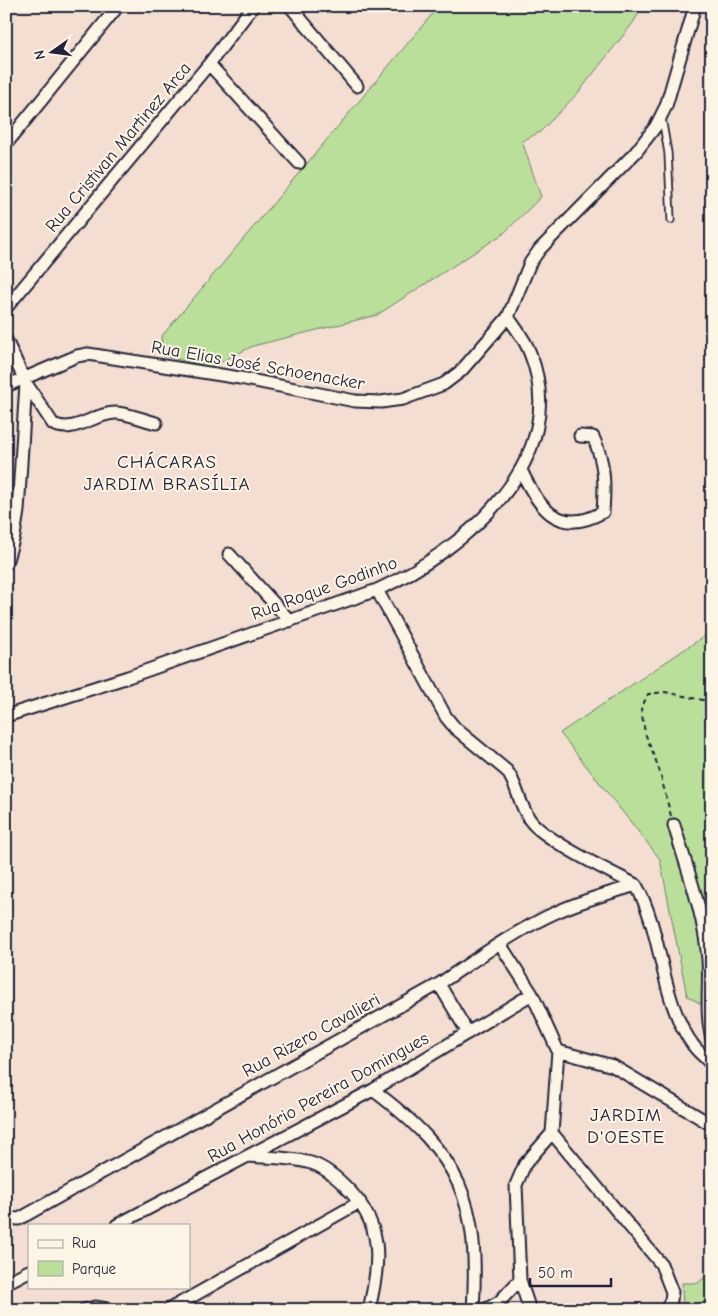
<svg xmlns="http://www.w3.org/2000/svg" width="718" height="1316" font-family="'Comic Neue',sans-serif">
<rect width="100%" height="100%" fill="#f4ded2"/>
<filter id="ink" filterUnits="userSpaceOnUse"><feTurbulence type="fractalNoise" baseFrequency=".02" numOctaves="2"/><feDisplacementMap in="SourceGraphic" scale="10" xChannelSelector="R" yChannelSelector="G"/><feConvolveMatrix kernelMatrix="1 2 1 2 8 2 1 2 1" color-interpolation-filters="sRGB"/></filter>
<g filter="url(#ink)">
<path fill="#b9df9a" stroke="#6e806a" d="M 439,6 L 643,6 L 633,23 L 578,93 L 540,132 L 522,141 L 541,197 L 503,234 L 377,315 L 253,346 L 211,367 L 163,356 L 161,337 Z
M 6,176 L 13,184 L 8,256 L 6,256 Z
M 712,631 L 712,1010 L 687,996 L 660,859 L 560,733 Z
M 712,1271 L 712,1310 L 683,1310 L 682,1283 L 698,1283 Z"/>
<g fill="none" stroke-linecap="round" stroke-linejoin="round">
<g stroke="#22223b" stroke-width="9">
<path id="service" d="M 662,118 L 668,153 L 671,220"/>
</g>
<g stroke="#22223b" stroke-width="15">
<path id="minor" d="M 290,6 L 357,86
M 209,64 L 299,163
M 6,144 L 118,6
M 6,308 L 209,64 L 253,6
M 6,340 L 26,383 L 18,511 L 14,536 L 6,563
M 26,383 L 53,424 C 74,435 95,412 117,413 C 130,414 144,420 156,423
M 6,386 L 77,356 L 88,354 L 240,378 L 355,401 L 381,402 L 403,399 L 444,384 L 461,371 L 508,317 L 530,263 L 540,249 L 636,152 L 656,126 L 666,106 L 695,6
M 521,470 C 538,507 558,537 603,512 C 605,485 605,462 593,437 L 580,436
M 229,554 L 290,621
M 377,590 L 446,717 L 455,728 L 507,771 C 518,786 519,805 530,820 C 544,840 611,872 636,885
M 6,716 L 128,677 L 377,590 C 463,551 573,460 530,353 C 525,339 516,329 508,317
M 674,825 C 687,869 704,913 708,959 C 710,986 705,1013 712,1039
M 636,885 C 664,935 659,998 693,1045 C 698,1052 706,1058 712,1065
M 500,944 L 532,994 L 558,1051 L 613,1066 L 712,1125
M 439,984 L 468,1033
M 558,1051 L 552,1133 L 661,1264 L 672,1292 L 671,1300 L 666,1310
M 373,1090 C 461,1156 480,1201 473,1310
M 249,1156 C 268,1158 288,1157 307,1162 C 322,1165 334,1175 345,1186 C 385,1225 380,1260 369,1310
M 6,1218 L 19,1219 L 439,984 C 478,958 516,930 559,911 C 583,900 610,893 636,885
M 117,1225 L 373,1090 L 532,994
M 6,1283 L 29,1271
M 84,1310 L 95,1307 L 113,1310
M 168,1310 L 360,1202
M 484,1310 L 499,1302 L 520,1280
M 530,1310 L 520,1280 L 516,1185 L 525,1164 L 552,1133"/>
</g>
<path stroke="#22223b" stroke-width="2" stroke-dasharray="5 4" stroke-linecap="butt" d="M 671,816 L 659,769 L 645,733 L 641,709 L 648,694 L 665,692 L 712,702"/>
<use href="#service" stroke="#fcf5e5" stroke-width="5.5"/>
<use href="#minor" stroke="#fcf5e5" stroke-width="11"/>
</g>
</g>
<g text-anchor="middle" stroke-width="4" stroke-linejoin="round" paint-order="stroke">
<g font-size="18" fill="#22223b" stroke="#fcf5e5">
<text transform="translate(118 147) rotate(-50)" y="6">Rua Cristivan Martinez Arca</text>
<text transform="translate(258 365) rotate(10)" y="6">Rua Elias José Schoenacker</text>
<text transform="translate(324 588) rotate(-20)" y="6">Rua Roque Godinho</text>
<text transform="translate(311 1035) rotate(-29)" y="6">Rua Rizero Cavalieri</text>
<text transform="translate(318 1097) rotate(-29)" y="6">Rua Honório Pereira Domingues</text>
</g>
<g font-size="19" letter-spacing="1" fill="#22223b" stroke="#fcf5e5">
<text x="167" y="468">CHÁCARAS<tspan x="167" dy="22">JARDIM BRASÍLIA</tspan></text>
<text x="626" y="1121">JARDIM<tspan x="626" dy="22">D'OESTE</tspan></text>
</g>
</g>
<rect width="718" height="1316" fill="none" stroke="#fcf5e5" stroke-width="25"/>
<rect x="12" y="12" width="693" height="1291" fill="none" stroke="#22223b" stroke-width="2" filter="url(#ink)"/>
<rect x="28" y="1224" width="162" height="65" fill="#fcf5e5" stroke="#a5a1a1"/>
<rect x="38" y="1240" width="25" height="8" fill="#fcf5e5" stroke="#a5a1a1"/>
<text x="72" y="1248" font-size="15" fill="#22223b">Rua</text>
<rect x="38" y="1261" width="25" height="15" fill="#b9df9a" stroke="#a5a1a1"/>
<text x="72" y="1274" font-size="15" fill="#22223b">Parque</text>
<g transform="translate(52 52) rotate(256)" stroke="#fcf5e5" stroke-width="4" paint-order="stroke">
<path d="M0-4L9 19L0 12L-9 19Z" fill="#22223b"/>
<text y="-8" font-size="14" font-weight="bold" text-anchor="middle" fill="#22223b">N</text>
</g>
<path d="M530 1278v8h81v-8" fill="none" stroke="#22223b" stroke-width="2.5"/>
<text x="538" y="1278" font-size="15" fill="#22223b" stroke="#fcf5e5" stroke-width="4" paint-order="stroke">50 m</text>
</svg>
